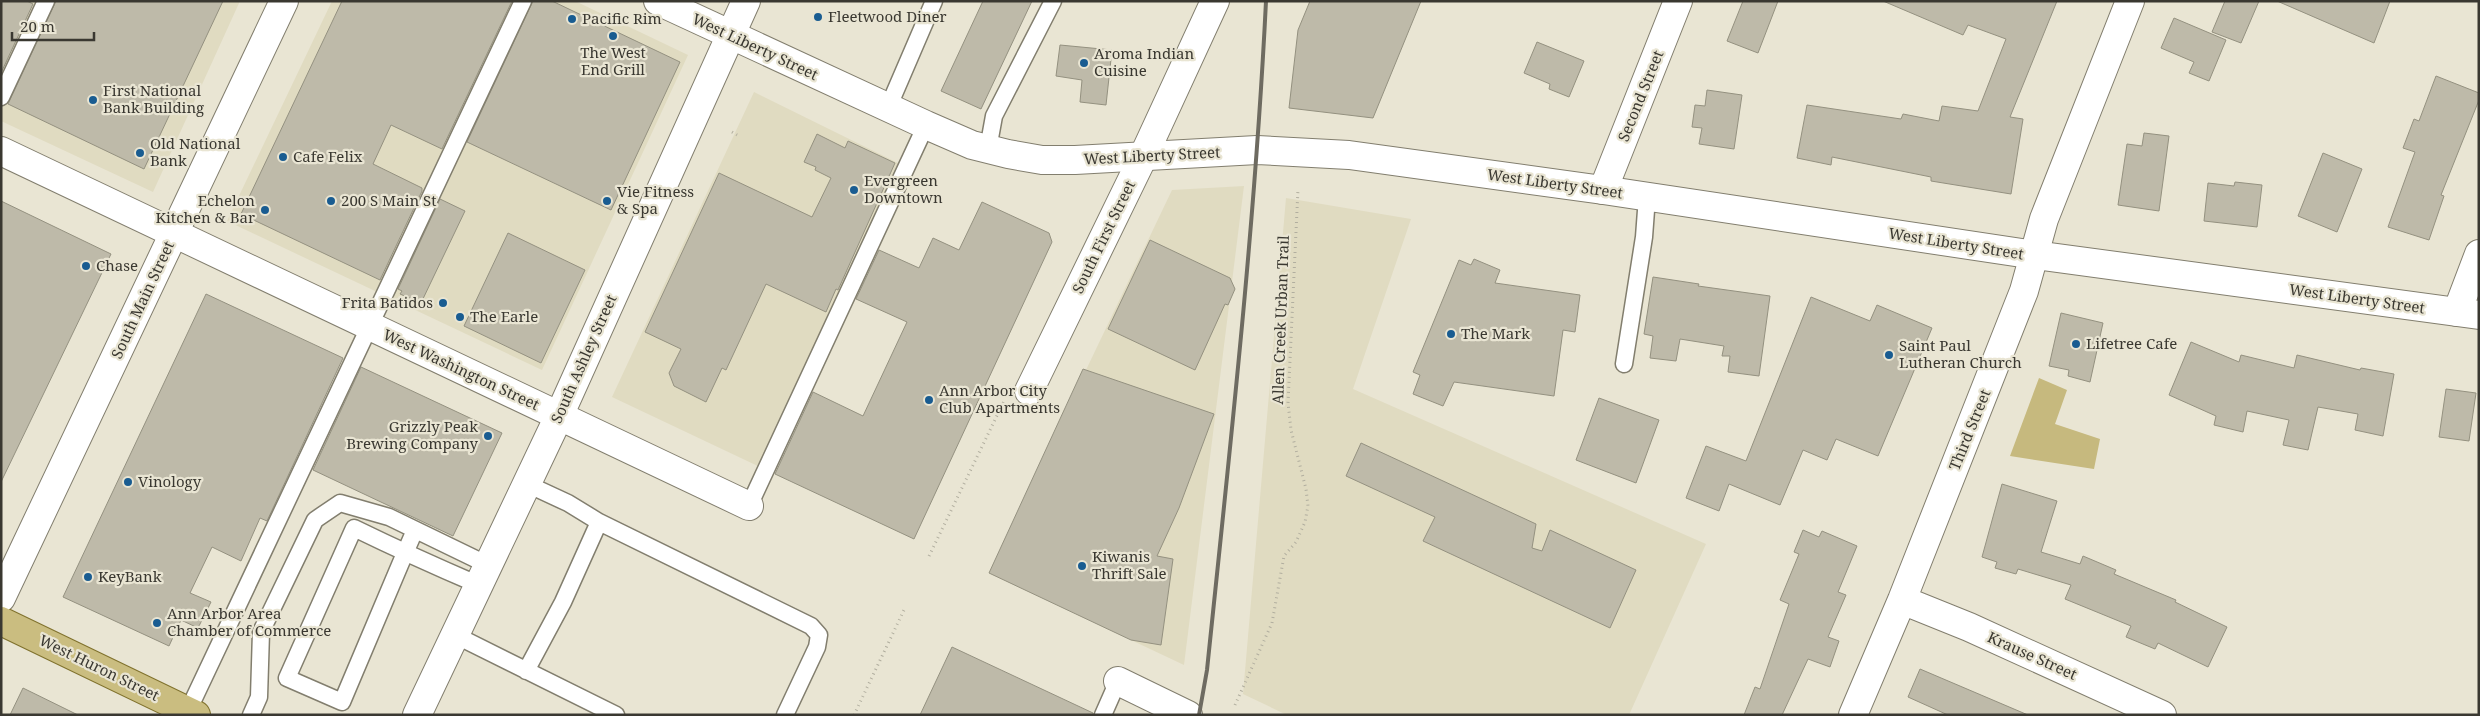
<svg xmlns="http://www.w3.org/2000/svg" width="2480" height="716" font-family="'Noto Serif',serif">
<rect width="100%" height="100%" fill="#e9e5d3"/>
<path fill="#e0dbc1" d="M 1,1 L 240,1 L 153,192 L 1,121 Z
M 332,1 L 575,1 L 688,55 L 542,370 L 227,221 Z
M 754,92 L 902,165 L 762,468 L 612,397 Z
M 1244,186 L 1184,665 L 989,573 L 1172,190 Z
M 1286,198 L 1411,219 L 1353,389 L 1706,544 L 1629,715 L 1287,715 L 1243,694 Z"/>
<path fill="#c6b97e" d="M 2039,378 L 2067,390 L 2055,424 L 2100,439 L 2094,469 L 2010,456 Z"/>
<path fill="#bebaa9" stroke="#949180" d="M 1,1 L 27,1 L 33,4 L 1,73 Z
M 56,1 L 223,1 L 144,169 L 8,104 Z
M 342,1 L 512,1 L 442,149 L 391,125 L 373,164 L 422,188 L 422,191 L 380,280 L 241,214 Z
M 533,1 L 552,1 L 680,62 L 611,210 L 467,142 Z
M 983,1 L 1032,1 L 981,109 L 941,91 Z
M 1310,1 L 1421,1 L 1373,118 L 1289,108 L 1298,30 Z
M 1743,1 L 1778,1 L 1758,53 L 1727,41 Z
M 1883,1 L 2057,1 L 2010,117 L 2023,119 L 2011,194 L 1931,181 L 1931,177 L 1832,157 L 1831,165 L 1797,158 L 1807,105 L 1901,119 L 1903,114 L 1939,121 L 1942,106 L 1978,111 L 2006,39 L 1968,25 L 1963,35 Z
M 2225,1 L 2259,1 L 2241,43 L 2212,32 Z
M 2277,1 L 2390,1 L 2374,43 Z
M 2174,18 L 2226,40 L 2209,81 L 2189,73 L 2194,62 L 2161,48 Z
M 1537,42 L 1584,61 L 1569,97 L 1549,89 L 1550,84 L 1524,73 Z
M 1060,45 L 1112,50 L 1106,105 L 1080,102 L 1082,80 L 1056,76 Z
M 2436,76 L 2479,93 L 2479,100 L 2441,195 L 2444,196 L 2429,240 L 2388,227 L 2415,152 L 2403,148 L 2414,119 L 2419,121 Z
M 1707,90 L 1742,95 L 1734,149 L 1699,144 L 1702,128 L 1692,127 L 1695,105 L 1705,106 Z
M 2144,133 L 2169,136 L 2159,211 L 2118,205 L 2127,144 L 2142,146 Z
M 817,134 L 845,148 L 848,141 L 895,163 L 838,290 L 836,289 L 826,312 L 766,284 L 726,370 L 722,368 L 706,402 L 674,386 L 669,373 L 681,349 L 645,332 L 719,173 L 812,217 L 831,178 L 815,170 L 816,167 L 804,162 Z
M 2323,153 L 2362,169 L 2337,232 L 2298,216 Z
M 2235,182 L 2262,185 L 2257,227 L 2204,221 L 2208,183 L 2234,186 Z
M 440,199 L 465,211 L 421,303 L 400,294 L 402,291 L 398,289 Z
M 1,201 L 111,254 L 1,482 Z
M 982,202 L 1049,233 L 1052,242 L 914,539 L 775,474 L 813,392 L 863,416 L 907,322 L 856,299 L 879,250 L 919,268 L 933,238 L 959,250 Z
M 508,233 L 585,270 L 541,363 L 464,326 Z
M 1150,240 L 1230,278 L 1235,289 L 1228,305 L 1225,304 L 1195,370 L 1108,329 Z
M 1474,259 L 1500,270 L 1495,283 L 1580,295 L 1575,332 L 1563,330 L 1554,396 L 1454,382 L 1443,406 L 1413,394 L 1420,375 L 1413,372 L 1459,260 L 1471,265 Z
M 1653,277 L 1699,284 L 1698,286 L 1770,296 L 1759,376 L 1728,372 L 1730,356 L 1722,356 L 1724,346 L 1680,339 L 1676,361 L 1650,358 L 1653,336 L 1644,334 Z
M 206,294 L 343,358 L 267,521 L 260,518 L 241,561 L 212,547 L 190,593 L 211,602 L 198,628 L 181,620 L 169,646 L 63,597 Z
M 1811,297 L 1870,321 L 1877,305 L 1932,328 L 1878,456 L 1836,439 L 1827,460 L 1803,450 L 1780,505 L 1729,484 L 1719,511 L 1686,498 L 1706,446 L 1746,461 Z
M 2061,313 L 2103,323 L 2090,382 L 2068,376 L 2069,370 L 2049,366 Z
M 2191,342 L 2239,362 L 2241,355 L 2294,368 L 2297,355 L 2360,370 L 2361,368 L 2394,374 L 2383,436 L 2355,430 L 2358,414 L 2318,407 L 2308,450 L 2283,445 L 2289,420 L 2247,411 L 2243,432 L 2214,425 L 2216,416 L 2169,395 Z
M 361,367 L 502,433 L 453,536 L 313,470 Z
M 1083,369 L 1214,414 L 1179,508 L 1157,556 L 1173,559 L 1161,645 L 1131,640 L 989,573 Z
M 2446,389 L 2476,393 L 2469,441 L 2439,437 Z
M 1599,398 L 1659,420 L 1636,483 L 1576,460 Z
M 1361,443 L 1536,524 L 1532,548 L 1542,551 L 1550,530 L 1636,570 L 1610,628 L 1423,541 L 1435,517 L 1346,476 Z
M 2002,484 L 2057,501 L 2041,552 L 2080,564 L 2083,556 L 2116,570 L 2114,574 L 2176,600 L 2175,602 L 2227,627 L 2208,667 L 2158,643 L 2155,649 L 2126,637 L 2131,626 L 2065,599 L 2071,585 L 2018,569 L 2016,574 L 1995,568 L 1997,562 L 1982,557 Z
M 1803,530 L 1819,537 L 1822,531 L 1857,546 L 1838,592 L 1846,595 L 1828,637 L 1839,641 L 1830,667 L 1808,659 L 1782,715 L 1744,715 L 1755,687 L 1760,689 L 1789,604 L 1780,600 L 1799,554 L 1794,552 Z
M 952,647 L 1093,713 L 1093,715 L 920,715 Z
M 1920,669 L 2028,715 L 1948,715 L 1908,697 Z
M 23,688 L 78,715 L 10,715 Z"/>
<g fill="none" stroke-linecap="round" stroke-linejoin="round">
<g stroke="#827e6e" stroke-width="19">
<path id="service" d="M 1,97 L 46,1
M 888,108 L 934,1
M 988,149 L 994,116 L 1053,1
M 1624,364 L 1644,237 L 1647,197
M 527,484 L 568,503 L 599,522 L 811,626 L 819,635 L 817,647 L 785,715
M 749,506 L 926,125
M 415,530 L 405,553 L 342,702 L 287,678 L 354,528 C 395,548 437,567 479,585
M 455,635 L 616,715
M 526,671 L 563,602 L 599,522
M 188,711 L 523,1
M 251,715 L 259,697 L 261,632 L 315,520 L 340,503 L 389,517 L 488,565
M 1103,715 L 1118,681"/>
</g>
<g stroke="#827e6e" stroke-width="30">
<path id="minor" d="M 1603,190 L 1678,1
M 2457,312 L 2479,254
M 1902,600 L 1969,627 L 2162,715
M 1118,681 L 1188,715
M 1853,715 L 1902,600 L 2024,291 L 2044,219 L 2130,1"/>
</g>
<g stroke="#827e6e" stroke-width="30">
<path id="tertiary" d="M 1,151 L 749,506
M 1029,391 L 1143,157 L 1215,1
M 417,715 L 559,416 L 746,1"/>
</g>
<g stroke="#827e6e" stroke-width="30">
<path id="secondary" d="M 658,1 L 926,125 L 972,145 L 1008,154 L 1042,160 L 1075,160 L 1257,150 L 1349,155 L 1603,190 L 2035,255 L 2479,315
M 1,598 L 284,1"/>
</g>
<g stroke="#80722d" stroke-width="30">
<path id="primary" d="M 1,621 L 196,715"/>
</g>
<path stroke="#b1ae9f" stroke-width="3" stroke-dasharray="1 4" stroke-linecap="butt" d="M 732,132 L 737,135
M 929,556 L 1004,401
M 1235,705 L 1272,623 L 1284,556 L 1296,542 L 1305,522 L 1308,506 L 1306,489 L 1291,430 L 1288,403 L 1298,189
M 854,715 L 904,610"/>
<use href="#service" stroke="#fff" stroke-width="16"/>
<use href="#minor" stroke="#fff" stroke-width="28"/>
<use href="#tertiary" stroke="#fff" stroke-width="28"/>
<use href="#secondary" stroke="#fff" stroke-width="28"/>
<use href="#primary" stroke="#cabd80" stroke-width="28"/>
<path stroke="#6e6b61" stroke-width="4" d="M 1199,715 L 1207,670 C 1230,448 1255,225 1266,1"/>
</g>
<g fill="#195c91" stroke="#e9e5d3" stroke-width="2">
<circle cx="818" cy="17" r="5"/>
<circle cx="572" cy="19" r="5"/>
<circle cx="613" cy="36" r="5"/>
<circle cx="1084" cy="63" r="5"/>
<circle cx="93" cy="100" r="5"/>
<circle cx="140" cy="153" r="5"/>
<circle cx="283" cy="157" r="5"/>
<circle cx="854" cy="190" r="5"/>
<circle cx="331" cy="201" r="5"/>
<circle cx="607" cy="201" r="5"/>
<circle cx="265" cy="210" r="5"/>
<circle cx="86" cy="266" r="5"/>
<circle cx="443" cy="303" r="5"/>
<circle cx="460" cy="317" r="5"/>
<circle cx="1451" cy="334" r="5"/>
<circle cx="2076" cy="344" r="5"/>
<circle cx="1889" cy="355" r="5"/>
<circle cx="929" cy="400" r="5"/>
<circle cx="488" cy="436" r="5"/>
<circle cx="128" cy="482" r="5"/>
<circle cx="1082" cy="566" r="5"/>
<circle cx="88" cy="577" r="5"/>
<circle cx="157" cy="623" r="5"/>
</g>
<g text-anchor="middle" stroke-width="4.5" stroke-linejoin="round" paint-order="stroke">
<g font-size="15" fill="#3a3831" stroke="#e9e5d3" text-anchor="start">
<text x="828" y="22">Fleetwood Diner</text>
<text x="582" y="24">Pacific Rim</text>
<text x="613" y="58" text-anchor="middle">The West<tspan x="613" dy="17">End Grill</tspan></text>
<text x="1094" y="59">Aroma Indian<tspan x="1094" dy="17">Cuisine</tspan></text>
<text x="103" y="96">First National<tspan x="103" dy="17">Bank Building</tspan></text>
<text x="150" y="149">Old National<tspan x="150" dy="17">Bank</tspan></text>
<text x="293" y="162">Cafe Felix</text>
<text x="864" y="186">Evergreen<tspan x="864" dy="17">Downtown</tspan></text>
<text x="617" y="197">Vie Fitness<tspan x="617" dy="17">&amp; Spa</tspan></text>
<text x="255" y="206" text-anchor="end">Echelon<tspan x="255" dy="17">Kitchen &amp; Bar</tspan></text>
<text x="341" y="206">200 S Main St</text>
<text x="96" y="271">Chase</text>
<text x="433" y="308" text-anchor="end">Frita Batidos</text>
<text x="470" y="322">The Earle</text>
<text x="1461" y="339">The Mark</text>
<text x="2086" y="349">Lifetree Cafe</text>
<text x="1899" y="351">Saint Paul<tspan x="1899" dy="17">Lutheran Church</tspan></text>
<text x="939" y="396">Ann Arbor City<tspan x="939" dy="17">Club Apartments</tspan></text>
<text x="478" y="432" text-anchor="end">Grizzly Peak<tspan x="478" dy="17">Brewing Company</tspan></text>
<text x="138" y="487">Vinology</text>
<text x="1092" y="562">Kiwanis<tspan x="1092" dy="17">Thrift Sale</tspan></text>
<text x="98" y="582">KeyBank</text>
<text x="167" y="619">Ann Arbor Area<tspan x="167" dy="17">Chamber of Commerce</tspan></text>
</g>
<g font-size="15" fill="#3a3831" stroke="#e9e5d3">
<text transform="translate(755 47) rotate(25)" y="5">West Liberty Street</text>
<text transform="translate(1641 96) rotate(-68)" y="5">Second Street</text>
<text transform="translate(1152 156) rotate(-3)" y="5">West Liberty Street</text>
<text transform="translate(1555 184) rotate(8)" y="5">West Liberty Street</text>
<text transform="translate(1104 237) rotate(-64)" y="5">South First Street</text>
<text transform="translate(1956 244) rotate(9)" y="5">West Liberty Street</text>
<text transform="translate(2357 299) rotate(8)" y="5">West Liberty Street</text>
<text transform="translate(143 300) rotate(-65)" y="5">South Main Street</text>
<text transform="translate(1281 320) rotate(-88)" y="5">Allen Creek Urban Trail</text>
<text transform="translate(584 359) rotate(-66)" y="5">South Ashley Street</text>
<text transform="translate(461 370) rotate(25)" y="5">West Washington Street</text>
<text transform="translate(1970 430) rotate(-68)" y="5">Third Street</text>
<text transform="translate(2032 656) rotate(24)" y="5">Krause Street</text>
<text transform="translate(99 668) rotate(26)" y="5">West Huron Street</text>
</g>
</g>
<rect width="2480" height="716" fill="none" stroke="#3a3831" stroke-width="5"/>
<path d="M12 32v8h82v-8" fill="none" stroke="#3a3831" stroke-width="2.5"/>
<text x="20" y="32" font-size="15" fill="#3a3831" stroke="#e9e5d3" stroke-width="4" paint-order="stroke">20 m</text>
</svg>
